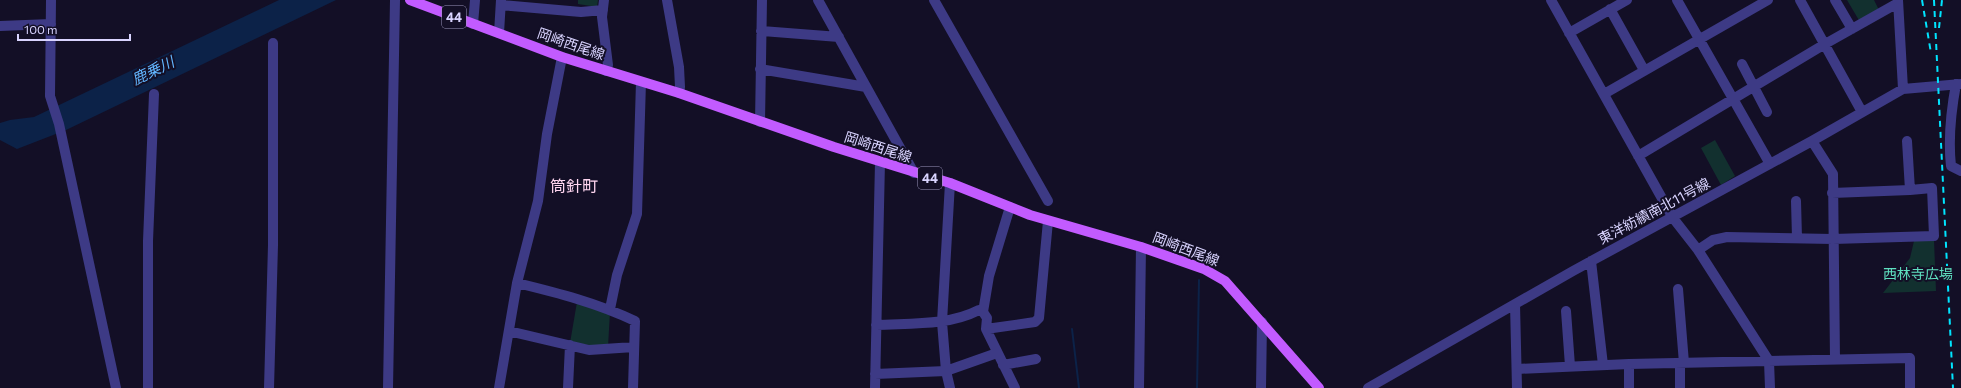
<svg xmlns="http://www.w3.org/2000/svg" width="1961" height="388" font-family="Commissioner,'Noto Sans JP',sans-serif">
<rect width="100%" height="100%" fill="#130f26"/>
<path fill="#12302f" d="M 578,0 L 598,0 L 597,7 L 578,4 Z
M 1847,0 L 1874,0 L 1879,10 L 1860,22 Z
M 1715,140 L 1735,176 L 1721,185 L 1701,148 Z
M 1934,240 L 1936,291 L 1883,293 L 1910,258 L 1914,241 Z
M 577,302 L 610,312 L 608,347 L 570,343 Z"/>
<path fill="#0c2248" d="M 279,0 L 336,0 L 66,130 L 17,149 L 0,140 L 0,123 L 10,120 L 34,117 Z"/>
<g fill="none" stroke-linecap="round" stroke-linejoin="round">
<path stroke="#0c2248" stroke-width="2" d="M 1072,329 L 1079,388
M 1197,388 L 1199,280"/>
<path stroke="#3d3a85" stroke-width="10" d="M 51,0 L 50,96 L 59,124 L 116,388
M 604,0 L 602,17 L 608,65 L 606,71
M 667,0 L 679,67 L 680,87 L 679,93
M 818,0 L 914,173
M 934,0 L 1048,201
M 1551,0 L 1673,218 L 1698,250 L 1769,361 L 1770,388
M 1677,0 L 1770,164
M 1800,0 L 1862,112
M 1835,0 L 1852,29
M 1898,0 L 1903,89
M 501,5 L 581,12 L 603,10
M 1610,9 L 1644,70
M 473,24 L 475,0
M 0,26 L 51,24
M 761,31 L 839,37
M 499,33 L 501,0
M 1569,33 L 1627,0
M 1742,64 L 1767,112
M 760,69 L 866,87
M 1956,84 C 1951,111 1948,139 1951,166 L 1961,171
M 1604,94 L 1768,0
M 760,122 L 762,0
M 1812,141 L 1833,174 L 1835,360
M 1638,156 L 1825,44 L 1898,3
M 950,183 L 942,322 L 946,371 L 950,388
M 1832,193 L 1910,190 L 1907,141
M 1796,201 L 1797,238
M 1698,250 L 1713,240 L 1727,237 L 1833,239 L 1934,236 L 1932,188 L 1910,190
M 1591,261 L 1603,365
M 517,283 C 558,293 597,303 635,321 L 633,388
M 1678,289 L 1684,363
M 1515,304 L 1517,388
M 610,309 L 617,275 L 637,214 L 641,82
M 1566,311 L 1570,366
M 983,312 L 989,276 L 1010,207
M 876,325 C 910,323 948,326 979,310 L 983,312 L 987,318 L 986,329 L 1035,322 L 1039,318 L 1048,221
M 986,329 L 1015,388
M 509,331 L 589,350 L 634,347
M 1680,363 L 1680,388
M 1629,364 L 1629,388
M 1003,365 L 1036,359
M 1517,369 L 1629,364 L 1910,358 L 1910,388
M 875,374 L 946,371 L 997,353
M 148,388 L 148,241 L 154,94
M 269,388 L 273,245 L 273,43
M 388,388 L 395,0
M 499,388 L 517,283 L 538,201 L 547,134 L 562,57
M 568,388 L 570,345
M 875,388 L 880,162
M 1139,388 L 1141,247
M 1261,388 L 1262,322
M 1368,388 L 1573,271 L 1812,141 L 1903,89 L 1961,84"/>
<path stroke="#c25bff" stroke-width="10" d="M 410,0 L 562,57 L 679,93 L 834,147 L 950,183 L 1030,215 L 1141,247 L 1204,269 L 1225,281 L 1319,388"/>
<path stroke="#00e5ff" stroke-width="2" stroke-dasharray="6 5" stroke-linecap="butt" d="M 1922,0 L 1931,53
M 1934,0 L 1953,388
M 1939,28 L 1942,0"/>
</g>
<g text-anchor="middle" stroke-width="4" stroke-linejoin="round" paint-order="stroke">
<g fill="#130f26" stroke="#9e99be" stroke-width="1">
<rect x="442" y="6" width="24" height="22" rx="3"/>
<rect x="918" y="167" width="24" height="22" rx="3"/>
</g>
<g font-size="13" font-weight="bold" fill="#d9d4ff">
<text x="454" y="22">44</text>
<text x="930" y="183">44</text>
</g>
<g font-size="14" fill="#d9d4ff" stroke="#130f26">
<text transform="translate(571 44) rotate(19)" y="5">岡崎西尾線</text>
<text transform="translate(878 147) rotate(18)" y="5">岡崎西尾線</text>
<text transform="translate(1654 211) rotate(-28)" y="5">東洋紡績南北11号線</text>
<text transform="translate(1186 249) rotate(21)" y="5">岡崎西尾線</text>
</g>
<g font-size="14" fill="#5fe0c0" stroke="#130f26">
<text x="1918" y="279">西林寺広場</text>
</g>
<g font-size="15" font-style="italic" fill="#62b6ff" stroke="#130f26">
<text transform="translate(153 71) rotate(-26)" y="5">鹿乗川</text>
</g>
<g font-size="16" fill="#ffd6f0" stroke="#130f26">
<text x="574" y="192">筒針町</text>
</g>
</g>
<path d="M18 34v6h112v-6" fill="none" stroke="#d9d4ff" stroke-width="2"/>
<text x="24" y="34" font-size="12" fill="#d9d4ff" stroke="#130f26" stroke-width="3" paint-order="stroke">100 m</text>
</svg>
